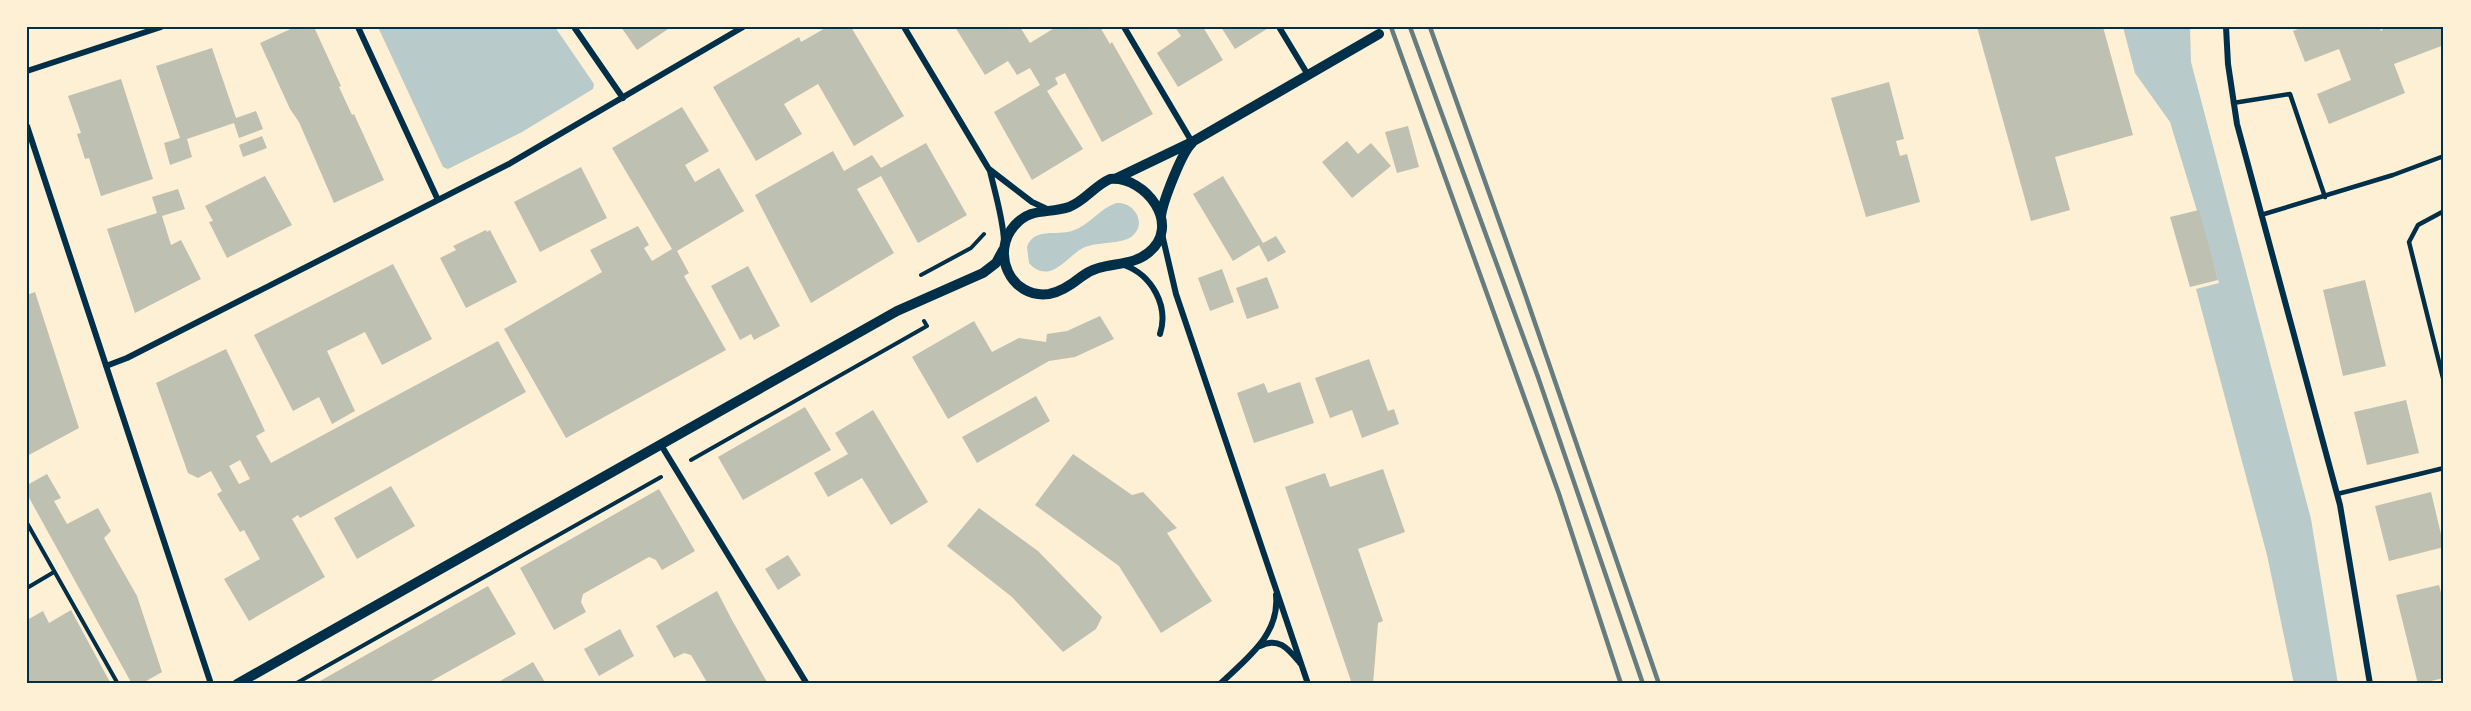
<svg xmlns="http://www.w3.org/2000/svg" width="2471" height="711" font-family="'Varela Round',sans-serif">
<rect width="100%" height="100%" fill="#fdf0d5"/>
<path fill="#b9caca" d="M 378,27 L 555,27 L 594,84 L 593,89 L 522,132 L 448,169 L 443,167 Z
M 2123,27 L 2190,27 L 2191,62 L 2311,519 L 2338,684 L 2294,684 L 2267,555 L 2196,289 L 2219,283 L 2170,122 L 2135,73 Z
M 1116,203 C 1135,201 1148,225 1131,237 C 1121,244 1098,242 1085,247 C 1072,253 1063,267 1050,271 C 1041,273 1034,269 1029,263 L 1027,247 C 1034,227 1056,236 1072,231 C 1090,225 1099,209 1116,203 Z"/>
<path fill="#bec0b2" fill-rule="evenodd" d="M 295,27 L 314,27 L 341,86 L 339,87 L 352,115 L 354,114 L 384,180 L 334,203 L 299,122 L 290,109 L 260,43 Z
M 621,27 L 671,27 L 637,50 Z
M 827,27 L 851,27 L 904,116 L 854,146 L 818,84 L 784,104 L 802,134 L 756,161 L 713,87 L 799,37 L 801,42 Z
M 955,27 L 1020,27 L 1030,43 L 1056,27 L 1100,27 L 1110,44 L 1112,42 L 1153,114 L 1102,142 L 1065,73 L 1055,78 L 1058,84 L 1047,91 L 1083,149 L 1032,180 L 994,112 L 1040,85 L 1030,68 L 1017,75 L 1008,61 L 985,75 Z
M 1175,27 L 1203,27 L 1223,60 L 1178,87 L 1157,53 L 1181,36 Z
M 1221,27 L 1270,27 L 1235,49 Z
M 1977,27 L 2103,27 L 2133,135 L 2055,157 L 2070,210 L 2031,221 Z
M 2303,27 L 2379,27 L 2381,31 L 2385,27 L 2444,27 L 2444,45 L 2394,64 L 2405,93 L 2329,124 L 2317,94 L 2351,80 L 2339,49 L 2305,62 L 2293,31 Z
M 212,48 L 236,118 L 256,111 L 263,129 L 239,138 L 234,123 L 187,139 L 192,157 L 170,165 L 164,143 L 180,138 L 156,66 Z
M 121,79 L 153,179 L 101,196 L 89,158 L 85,159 L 77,134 L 81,133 L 68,96 Z
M 1889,82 L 1904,139 L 1896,141 L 1900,156 L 1907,154 L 1920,202 L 1866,217 L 1831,98 Z
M 682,107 L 709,151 L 685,165 L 695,182 L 719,168 L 744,211 L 677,251 L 689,273 L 684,276 L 726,350 L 566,438 L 504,329 L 602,272 L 590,250 L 638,226 L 649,245 L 644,248 L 652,261 L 672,249 L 612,148 Z
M 1408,126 L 1419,167 L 1397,173 L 1385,132 Z
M 262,136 L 267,148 L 243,157 L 239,145 Z
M 1347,141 L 1358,154 L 1371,143 L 1391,166 L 1352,198 L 1322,162 Z
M 926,143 L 967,215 L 918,243 L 881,176 L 857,189 L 894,253 L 811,303 L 755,195 L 833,151 L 844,171 L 872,155 L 881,168 Z
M 581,167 L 607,218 L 540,252 L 514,202 Z
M 265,176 L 292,225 L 227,258 L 209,222 L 213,221 L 205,206 Z
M 1223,176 L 1263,243 L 1276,236 L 1286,252 L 1268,262 L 1259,245 L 1233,261 L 1193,194 Z
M 178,189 L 185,209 L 162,216 L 171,245 L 181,240 L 201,279 L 135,313 L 107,229 L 157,213 L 152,197 Z
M 2199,210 L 2218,280 L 2190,287 L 2170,217 Z
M 486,230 L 487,232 L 490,230 L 517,282 L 466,308 L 440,258 L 456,250 L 453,246 Z
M 393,264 L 432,339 L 382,365 L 365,332 L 327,351 L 355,411 L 332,424 L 319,397 L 293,411 L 254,335 Z
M 748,266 L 780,326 L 754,340 L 751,334 L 740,340 L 711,286 Z
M 1222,269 L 1234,302 L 1210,311 L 1198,278 Z
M 1267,277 L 1279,308 L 1247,319 L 1236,288 Z
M 2365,280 L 2386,366 L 2343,376 L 2323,290 Z
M 35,292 L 79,428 L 27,456 L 27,295 Z
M 1100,316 L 1114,339 L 1075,357 L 1049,361 L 948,419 L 912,357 L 974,321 L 992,352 L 1019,338 L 1046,342 L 1047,334 L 1067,331 Z
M 498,341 L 526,392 L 300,518 L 298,515 L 292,519 L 325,577 L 249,621 L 224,579 L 260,559 L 244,530 L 240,532 L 217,494 L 222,491 L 211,471 L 198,478 L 188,473 L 156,383 L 226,349 L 265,431 L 256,436 L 271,463 ZM 240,460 L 250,479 L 239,484 L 229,466 Z
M 1369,359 L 1388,411 L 1394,409 L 1399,424 L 1362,438 L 1352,410 L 1330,418 L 1315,378 Z
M 1300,382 L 1314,423 L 1254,443 L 1237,393 L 1264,383 L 1268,393 Z
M 1036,396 L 1050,421 L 977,463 L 962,437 Z
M 2406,400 L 2419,453 L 2367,465 L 2354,412 Z
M 805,407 L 831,450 L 743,500 L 718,457 Z
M 873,410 L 928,502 L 891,525 L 862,478 L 828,497 L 814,473 L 848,454 L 835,433 Z
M 1073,454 L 1132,495 L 1143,492 L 1177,528 L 1167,533 L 1212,601 L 1161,633 L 1119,566 L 1035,505 Z
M 1383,469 L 1405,532 L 1358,549 L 1383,621 L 1378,623 L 1373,684 L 1352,684 L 1285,487 L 1325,473 L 1330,487 Z
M 47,474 L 61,498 L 54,501 L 67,524 L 98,508 L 111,531 L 104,538 L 137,596 L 162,672 L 141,684 L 132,684 L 27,494 L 27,485 Z
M 391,486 L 415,526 L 357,559 L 334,518 Z
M 659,489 L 695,551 L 662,570 L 656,560 L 649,557 L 583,594 L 581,602 L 586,612 L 554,630 L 520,568 Z
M 2431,492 L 2444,547 L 2389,561 L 2375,506 Z
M 979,508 L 1038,551 L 1102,617 L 1096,629 L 1063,652 L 1012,597 L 947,546 Z
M 788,555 L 801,575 L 778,590 L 765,569 Z
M 2439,585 L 2444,604 L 2444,678 L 2418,684 L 2396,595 Z
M 488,586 L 516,634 L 426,684 L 322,684 L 320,681 Z
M 717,591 L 732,620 L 768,684 L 708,684 L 691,655 L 684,653 L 674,658 L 656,626 Z
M 71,610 L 111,684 L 27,684 L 27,620 L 43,611 L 49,623 Z
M 620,629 L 634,656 L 599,676 L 584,649 Z
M 533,662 L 546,684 L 495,684 Z"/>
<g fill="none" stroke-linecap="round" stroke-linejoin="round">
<path stroke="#003049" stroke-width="4" d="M 921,275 L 971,248 L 984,234
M 691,460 L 927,326 L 924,321
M 27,523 L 118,684
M 27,588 L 54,572
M 295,684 L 661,477"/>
<path stroke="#003049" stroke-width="4.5" d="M 2233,103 L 2290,94 L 2325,197
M 2444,211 L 2418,225 L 2409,242 L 2444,382
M 2261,215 L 2393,175 L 2444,156
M 2337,494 L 2444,468"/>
<path stroke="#003049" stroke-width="6" d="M 358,27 L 438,200
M 574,27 L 623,98
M 904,27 L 990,171 C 995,193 1003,218 1004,241
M 1124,27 L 1192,142
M 1279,27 L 1308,75
M 2226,27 L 2228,64 L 2237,124 L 2340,505 L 2370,684
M 27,71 L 161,27
M 27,126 L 211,684
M 989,169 L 1032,202 L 1047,209
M 1162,234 L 1176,294 L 1308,684
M 1124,265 C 1152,275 1169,306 1160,334
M 106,366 L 127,358 L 509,164 L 743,27
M 661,445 L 807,684
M 1260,646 C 1279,636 1289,650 1300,663
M 1220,684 C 1246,659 1280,635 1276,595"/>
<path stroke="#003049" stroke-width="10" d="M 1117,178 L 1192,142 L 1379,34
M 1110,179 C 1146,176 1183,226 1148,253 C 1128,269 1102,260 1081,277 C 1071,285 1061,292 1049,294 C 1010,299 990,252 1015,225 C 1031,207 1049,214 1069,207 C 1085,201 1094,186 1110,179 Z
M 1161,216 C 1163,201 1182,152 1192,143
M 237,684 L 897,311 L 983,273 L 996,263 L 1003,250"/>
<path stroke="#657d81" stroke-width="4.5" d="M 1391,27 L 1559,494 L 1621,684
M 1410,27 L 1538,377 L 1643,684
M 1430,27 L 1524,291 L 1659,684"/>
</g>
<rect width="2471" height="711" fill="none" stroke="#fdf0d5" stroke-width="57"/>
<rect x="28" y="28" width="2414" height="654" fill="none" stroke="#003049" stroke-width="2"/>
</svg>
